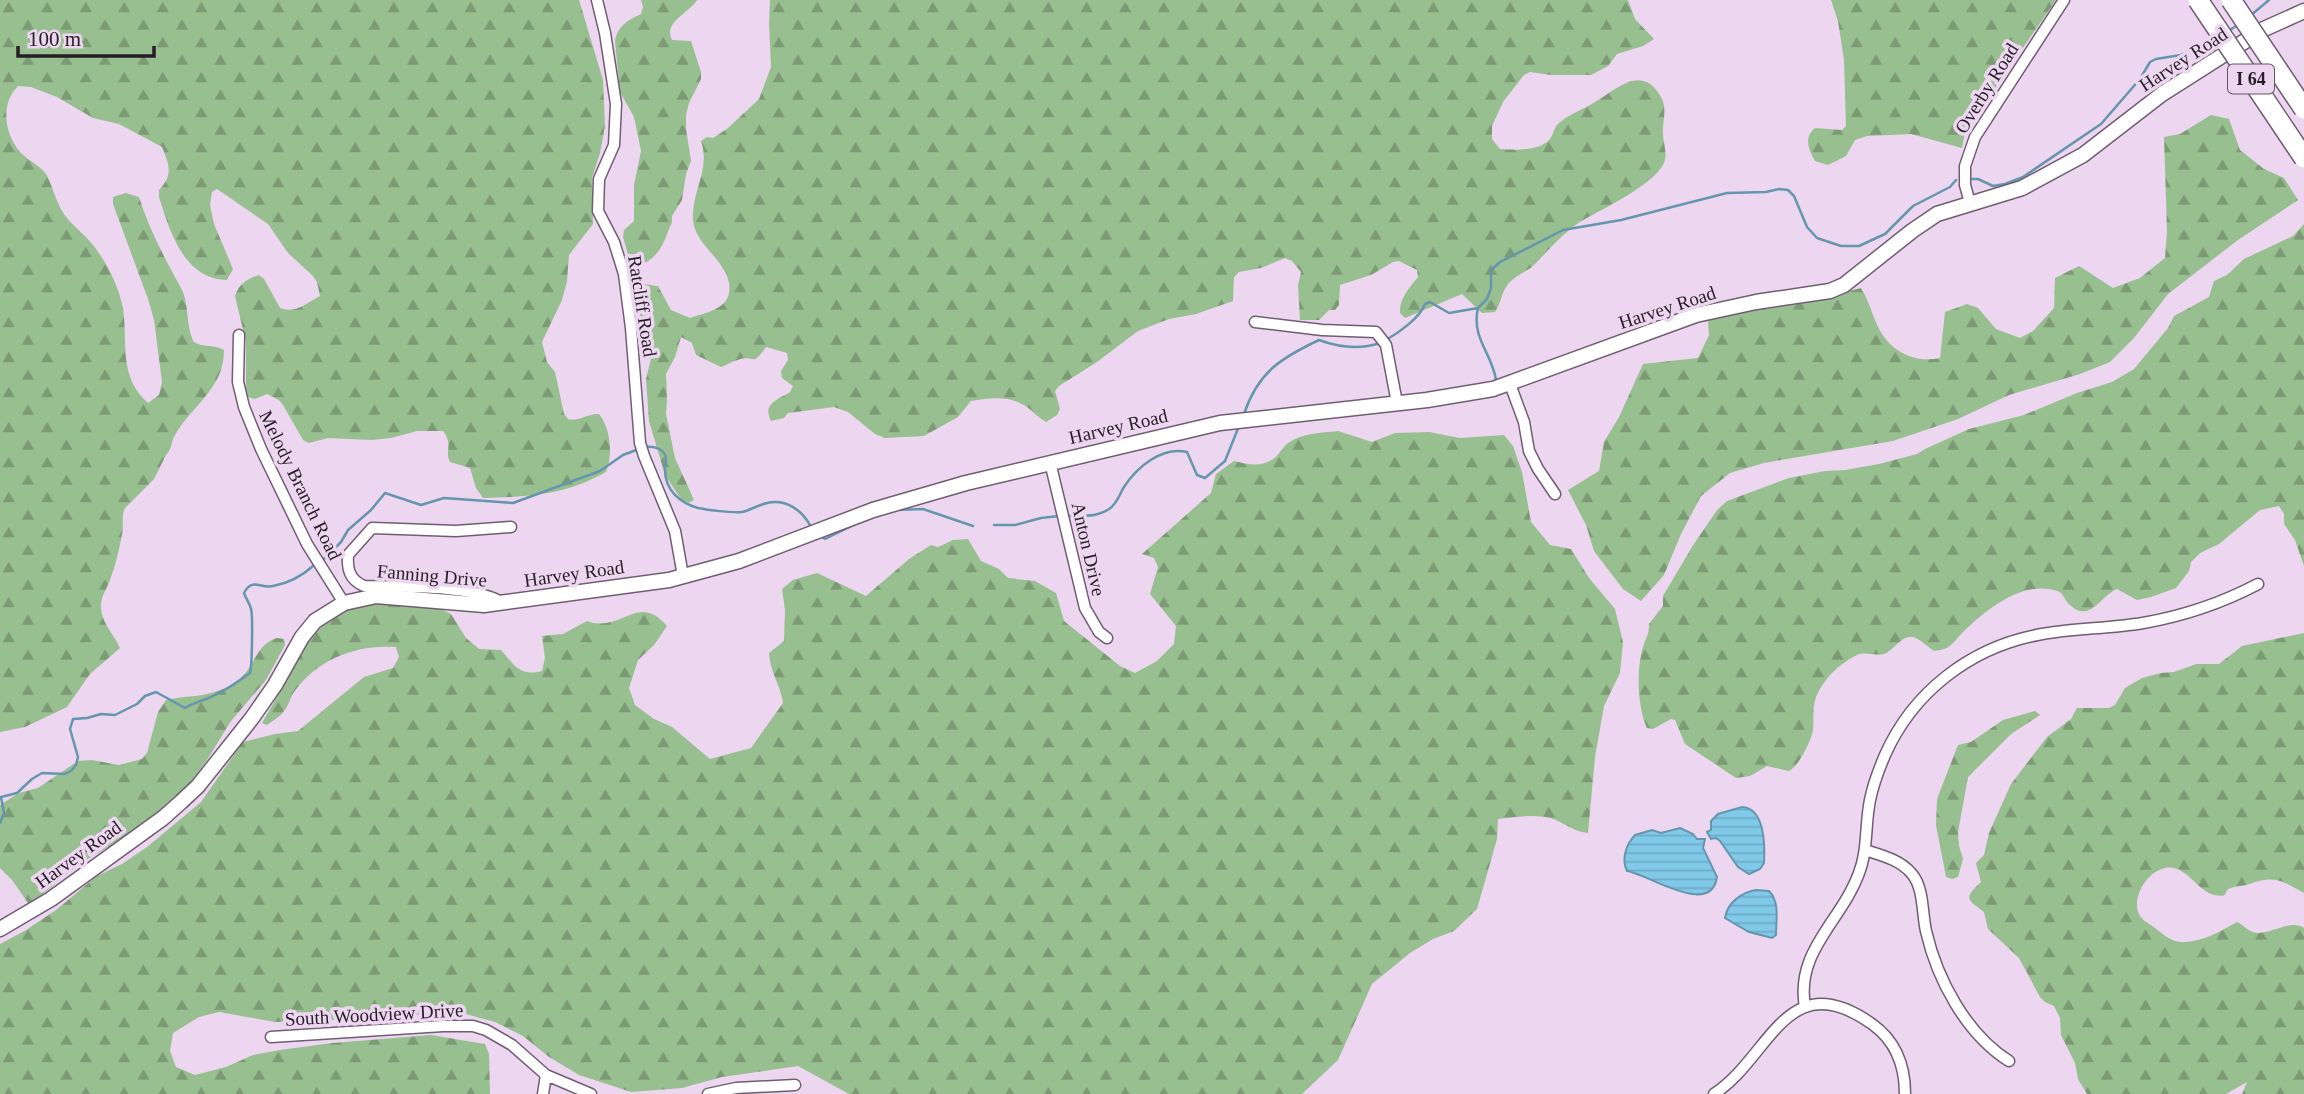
<svg xmlns="http://www.w3.org/2000/svg" width="2304" height="1094" font-family="Georgia,serif">
<defs>
<pattern id="forest-firs" width="22" height="20" patternUnits="userSpaceOnUse" patternTransform="scale(1.75)"><rect width="22" height="20" fill="#98bf90"/><path d="M5 1l3.5 6h-7zM16 11l3.5 6h-7z" fill="#7c9b75"/></pattern>
<pattern id="water-rules" width="6" height="5" patternUnits="userSpaceOnUse" patternTransform="scale(1.75)"><rect width="6" height="5" fill="#80c9e8"/><path d="M0 2.5h6" fill="none" stroke="#6eacc7"/></pattern>
</defs>
<rect width="100%" height="100%" fill="#edd6ef"/>
<path fill="url(#forest-firs)" d="M 0,0 L 579,0 L 603,80 L 605,126 L 600,153 L 592,178 L 593,224 L 569,255 L 567,281 L 562,300 L 542,342 L 547,362 L 555,372 L 564,414 L 568,419 C 579,422 588,413 599,414 C 611,429 613,455 606,472 C 566,495 528,497 483,498 L 476,488 L 470,468 L 450,462 C 444,451 454,445 443,431 L 417,431 L 391,438 L 371,440 L 328,438 L 309,443 L 303,440 L 283,405 L 279,400 L 267,394 L 255,399 L 248,397 L 246,390 L 246,342 L 235,296 C 239,284 247,279 259,275 L 264,279 L 280,308 C 297,314 306,303 320,296 L 317,282 L 313,276 L 288,253 L 268,224 L 217,189 L 212,192 L 210,205 L 214,224 L 233,269 L 227,280 C 184,279 170,232 159,197 L 159,190 C 173,175 170,166 162,147 L 119,124 L 93,118 L 57,97 L 31,87 L 18,86 C 0,104 4,134 21,153 C 29,161 39,165 46,174 C 54,188 56,205 67,218 C 76,229 88,237 96,249 C 108,265 119,288 123,308 C 128,342 118,377 148,403 L 159,395 L 162,382 L 154,320 L 148,299 L 113,204 L 113,197 L 126,193 L 139,197 C 149,229 165,259 181,288 C 190,305 185,325 194,342 C 203,348 215,344 224,350 C 224,389 193,404 175,435 C 171,442 172,449 166,455 L 154,479 L 125,508 C 121,517 124,525 122,535 C 119,549 116,564 111,577 C 108,588 100,596 101,608 C 102,624 114,634 120,648 L 90,674 L 67,707 L 25,727 L 0,732 Z
M 641,0 L 697,0 C 688,14 663,22 672,40 L 691,41 L 701,72 L 701,79 L 689,103 L 686,115 L 686,129 L 691,161 L 686,174 L 682,200 L 672,216 L 672,222 C 662,246 661,256 637,267 L 631,264 L 623,237 L 624,230 L 634,221 L 634,185 L 641,151 L 634,117 L 620,92 L 615,42 C 617,26 628,20 641,14 L 643,7 Z
M 770,0 L 1628,0 L 1635,19 L 1654,39 L 1643,46 L 1617,54 L 1608,66 L 1591,75 L 1551,75 L 1530,72 L 1524,75 L 1503,102 L 1492,126 L 1492,139 L 1500,149 C 1515,150 1535,151 1547,142 C 1553,138 1553,129 1558,124 C 1568,114 1583,110 1595,102 C 1617,89 1642,63 1661,97 C 1668,110 1662,120 1663,134 C 1663,142 1667,151 1665,160 C 1659,182 1605,208 1585,219 C 1565,230 1550,249 1534,265 C 1526,272 1515,276 1508,284 C 1501,293 1501,304 1495,312 L 1482,313 L 1462,294 L 1405,318 L 1400,313 C 1399,299 1409,288 1418,277 L 1417,270 L 1399,261 L 1393,262 L 1371,275 L 1340,285 L 1339,305 L 1335,310 L 1329,310 L 1319,320 L 1300,320 L 1298,285 L 1301,272 L 1292,261 L 1285,258 L 1261,268 L 1239,272 L 1234,277 L 1233,301 L 1196,314 L 1169,319 L 1138,331 L 1097,362 L 1059,386 L 1055,391 L 1060,409 L 1057,415 L 1046,422 C 1039,418 1034,412 1027,407 C 1009,395 991,398 971,401 L 958,417 L 924,436 L 885,438 L 875,434 L 848,412 L 834,407 L 788,413 L 784,418 L 771,421 C 762,403 778,400 790,392 L 793,386 L 782,378 L 781,371 L 788,360 L 787,353 L 766,347 C 751,368 756,354 738,360 C 732,361 727,365 721,367 L 696,355 L 692,343 L 681,337 L 675,357 L 666,374 L 667,400 L 666,414 L 675,458 L 694,500 L 688,503 L 681,499 L 665,475 L 649,421 L 646,379 L 651,359 L 642,333 L 635,291 C 642,280 648,286 658,286 L 671,310 L 690,318 C 704,313 726,310 729,293 C 734,264 696,248 693,221 C 691,191 711,170 701,141 L 707,137 L 713,138 L 728,128 L 759,99 L 771,67 L 769,24 Z
M 1831,0 L 2056,0 L 1973,120 L 1964,137 L 1962,148 L 1911,134 L 1867,136 L 1855,140 L 1846,156 L 1828,165 L 1815,161 C 1809,150 1803,138 1815,128 L 1842,130 L 1846,126 L 1844,60 L 1838,21 Z
M 2211,115 L 2229,119 L 2240,150 L 2264,169 L 2284,178 L 2298,200 L 2238,240 L 2168,294 L 2134,338 L 2110,362 L 2080,374 L 2009,395 L 1958,419 L 1893,441 L 1764,463 L 1730,473 L 1701,496 L 1681,534 L 1664,575 L 1641,601 L 1623,589 L 1594,551 L 1586,525 L 1568,490 L 1599,471 L 1604,442 L 1619,417 L 1643,364 L 1698,358 L 1709,335 L 1708,321 L 1734,310 L 1794,305 L 1861,288 C 1870,302 1873,320 1882,334 C 1895,354 1918,363 1940,358 L 1945,312 L 1967,304 L 1978,308 L 1996,329 L 2020,338 L 2033,331 L 2054,308 L 2055,278 L 2079,266 L 2113,288 L 2140,278 L 2165,258 L 2167,231 L 2164,137 L 2180,134 Z
M 2304,224 L 2304,566 L 2295,540 L 2284,524 L 2284,514 L 2279,506 L 2260,510 L 2219,544 L 2200,553 L 2191,562 L 2189,571 L 2176,588 L 2151,597 L 2137,600 L 2117,589 C 2101,595 2090,624 2070,605 C 2066,602 2064,596 2060,592 C 2025,578 1988,608 1964,631 C 1952,643 1952,649 1934,651 C 1928,647 1922,641 1916,638 C 1903,632 1894,651 1884,654 C 1875,656 1865,651 1857,655 C 1839,664 1824,678 1816,697 C 1812,708 1814,719 1813,730 C 1812,739 1799,766 1789,771 L 1767,766 L 1750,776 L 1736,778 L 1685,744 L 1675,720 L 1671,719 L 1653,729 L 1647,728 C 1637,706 1636,667 1644,644 C 1647,635 1649,635 1649,624 L 1663,606 L 1663,596 L 1692,547 L 1717,510 L 1727,501 L 1789,478 L 1825,471 L 1845,470 L 1879,464 L 1917,454 L 1925,449 L 1969,429 L 2024,415 L 2077,393 L 2112,382 L 2134,369 L 2168,328 L 2174,316 L 2209,297 L 2214,281 L 2227,275 L 2244,259 L 2293,236 Z
M 1338,431 L 1372,442 L 1395,433 L 1429,432 L 1460,438 L 1504,435 L 1513,446 L 1522,472 L 1531,522 L 1550,545 L 1571,549 L 1589,578 L 1615,609 L 1623,642 L 1620,673 L 1604,706 L 1595,757 L 1588,833 C 1575,832 1567,825 1556,820 C 1539,813 1515,817 1498,819 L 1497,839 L 1477,909 L 1454,931 L 1433,939 L 1410,953 L 1372,984 L 1338,1060 L 1302,1094 L 849,1094 L 798,1066 L 722,1077 L 682,1088 L 631,1092 L 579,1075 L 549,1057 L 523,1036 L 495,1022 L 451,1010 L 395,1018 L 275,1022 L 219,1012 L 199,1017 L 173,1033 L 170,1051 L 176,1067 L 195,1075 L 226,1067 L 253,1055 L 280,1050 L 332,1043 L 431,1035 L 485,1044 L 489,1054 L 490,1094 L 0,1094 L 0,944 L 26,930 L 56,910 L 97,876 L 122,864 L 147,847 L 201,802 L 243,742 L 275,734 L 298,731 L 364,677 L 393,668 L 399,657 L 396,647 C 357,644 317,659 294,692 C 290,698 289,705 284,711 C 280,717 272,721 267,725 L 262,723 L 310,639 L 326,622 L 344,610 L 369,603 L 439,608 L 451,614 L 466,638 L 479,649 L 501,650 C 514,665 520,677 542,671 L 545,658 L 542,636 L 563,634 L 587,621 C 621,634 638,591 667,626 L 654,645 L 638,660 L 629,688 L 635,705 L 654,719 L 672,727 L 710,759 L 751,748 L 783,703 C 780,684 770,672 769,653 L 784,641 L 785,610 L 782,589 L 793,580 L 817,573 L 866,596 L 909,559 L 931,545 L 938,547 L 953,540 L 968,539 L 981,561 L 999,569 L 1008,578 L 1035,581 L 1056,593 L 1064,621 L 1120,666 L 1135,673 L 1157,661 L 1174,644 L 1176,626 L 1150,594 L 1158,567 L 1154,558 L 1142,554 L 1211,493 L 1216,474 L 1234,461 C 1250,465 1264,468 1277,456 C 1280,452 1284,446 1288,443 C 1302,433 1322,433 1338,431 Z
M 2304,633 L 2304,893 C 2281,880 2275,875 2249,884 C 2241,887 2234,885 2227,890 L 2225,895 C 2199,901 2190,863 2165,868 C 2148,871 2131,897 2139,914 C 2142,921 2149,923 2155,928 C 2168,938 2174,945 2193,941 C 2210,938 2222,930 2237,922 C 2244,925 2248,932 2256,933 C 2271,934 2291,919 2304,928 L 2304,1094 L 2242,1094 L 2247,1082 L 2226,1094 L 2087,1094 L 2078,1079 L 2075,1063 L 2061,1035 L 2060,1018 L 2054,1006 L 2045,1002 L 2040,997 L 2019,958 L 1988,929 L 1984,912 C 1966,899 1964,898 1981,882 L 1976,863 L 1984,855 L 1989,833 L 2011,784 L 2047,737 L 2071,719 L 2077,708 L 2109,708 L 2115,705 L 2125,688 L 2142,678 L 2161,673 L 2174,672 L 2196,664 L 2219,664 L 2242,646 Z
M 277,638 L 284,639 L 285,645 L 266,680 L 231,721 L 207,760 L 188,786 L 138,829 L 81,863 L 34,901 L 28,903 L 12,880 L 0,868 L 0,805 L 19,793 L 38,788 L 78,761 L 92,760 L 119,765 L 142,759 L 147,753 L 158,712 L 166,700 C 193,694 209,699 236,682 C 255,669 255,644 277,638 Z
M 2035,711 L 2040,715 L 2011,734 L 1968,777 L 1958,832 L 1959,846 L 1963,859 L 1958,877 L 1952,879 L 1946,877 L 1936,825 L 1937,799 L 1958,745 L 1971,742 L 2003,720 Z"/>
<path fill="url(#water-rules)" stroke="#6596ae" stroke-width="2" d="M 1742,807 C 1765,808 1765,846 1764,863 L 1760,869 L 1749,874 L 1738,867 L 1720,841 L 1716,838 L 1711,839 L 1707,832 L 1711,830 L 1711,821 L 1718,814 Z
M 1680,828 L 1693,834 L 1697,839 L 1705,839 L 1703,848 L 1717,877 C 1711,918 1648,874 1627,871 C 1621,859 1626,845 1635,835 L 1652,830 L 1661,833 Z
M 1756,890 L 1769,891 C 1780,902 1776,920 1776,935 L 1772,938 L 1749,932 L 1725,918 C 1727,903 1742,892 1756,890 Z"/>
<g fill="none" stroke-linecap="round" stroke-linejoin="round">
<path stroke="#6596ae" stroke-width="2.5" d="M 2250,16 L 2269,0
M 2227,32 L 2239,24
M 1972,179 L 1978,179 L 1993,186 L 2005,184 L 2023,177 L 2101,124 L 2140,79 L 2150,62 L 2156,59 L 2181,55 L 2215,39
M 1478,308 C 1471,338 1492,353 1496,380
M 1386,340 C 1398,333 1420,318 1425,304 L 1430,302 L 1449,313 L 1478,308 L 1487,299 L 1491,288 L 1491,270 L 1500,262 L 1563,230 L 1621,220 L 1727,193 L 1766,192 L 1779,189 L 1788,190 L 1794,196 L 1807,227 L 1817,238 L 1841,246 L 1859,246 L 1885,234 L 1913,206 L 1950,187 L 1956,180
M 1244,414 C 1258,372 1281,358 1319,340 C 1338,347 1359,350 1380,343
M 646,447 C 654,446 666,449 666,460 C 666,463 664,467 665,470 C 665,490 680,503 698,508 C 708,510 732,513 742,512 C 751,510 758,505 767,503 C 786,498 803,511 811,527
M 895,510 L 923,509 L 973,526
M 1066,516 C 1081,515 1096,518 1109,509 C 1117,504 1119,495 1124,487 C 1137,467 1162,446 1187,452 L 1197,475 L 1205,478 L 1225,461 L 1239,426
M 994,525 L 1015,525 L 1041,518 L 1059,516
M 818,535 L 825,539 L 862,521
M 322,561 L 341,542 L 348,530 L 371,510 L 385,493 L 421,505 L 444,498 L 513,503 L 600,471 L 623,455 L 639,449
M 0,823 L 4,813 L 1,797 L 17,793 L 32,779 L 42,773 L 65,774 L 71,771 L 76,765 L 78,757 L 70,729 L 73,719 L 87,718 L 101,714 L 115,715 L 137,704 L 145,696 L 156,692 L 185,708 C 192,704 198,702 206,699 C 222,693 236,683 250,673 C 252,668 253,615 251,609 C 250,604 246,599 244,593 C 252,577 261,589 273,586 C 289,583 301,577 313,566"/>
<g stroke="#715d73" stroke-width="13">
<path id="minor" d="M 597,0 L 605,33 L 616,104 L 614,145 L 599,179 L 598,211 L 614,242 L 624,274 L 631,328 L 640,443 L 644,456 L 675,531 L 683,576
M 1970,203 L 1965,185 L 1965,166 L 1975,137 L 2064,0
M 1255,322 L 1322,330 L 1376,332 L 1386,345 L 1397,403
M 239,335 L 238,382 L 244,407 L 261,449 L 307,544 L 344,603
M 1510,384 L 1524,422 L 1529,451 L 1538,469 L 1555,494
M 1050,462 L 1085,608 L 1099,632 L 1107,638
M 501,602 C 474,585 398,587 364,586 C 350,580 347,570 348,555 L 372,528 L 456,531 L 511,527
M 1865,850 C 1881,855 1901,860 1912,874 C 1924,888 1922,914 1926,931 C 1937,979 1966,1034 2009,1061
M 1805,1007 C 1795,951 1841,922 1859,873 C 1868,850 1865,824 1870,800 C 1873,785 1879,769 1885,755 C 1913,692 1970,648 2037,635 C 2072,628 2108,629 2143,623 C 2183,616 2222,603 2258,584
M 271,1037 L 443,1026 L 473,1026 L 486,1030 L 512,1045 L 546,1075 L 591,1094
M 543,1094 L 546,1075
M 708,1094 L 736,1088 L 795,1085
M 1714,1094 C 1771,1057 1786,963 1872,1024 C 1896,1041 1905,1065 1905,1094"/>
</g>
<g stroke="#715d73" stroke-width="17">
<path id="tertiary" d="M 0,929 L 51,899 L 163,818 L 181,802 L 198,786 L 252,718 L 275,685 L 302,637 L 315,621 L 344,603 L 376,596 L 484,605 L 669,580 L 739,561 L 873,510 L 966,483 L 1220,423 L 1427,400 L 1493,389 L 1696,315 L 1756,302 L 1830,291 L 1844,285 L 1912,231 L 1937,214 L 2022,188 L 2083,155 L 2162,94 L 2264,29 L 2304,11"/>
</g>
<use href="#minor" stroke="#fff" stroke-width="10"/>
<use href="#tertiary" stroke="#fff" stroke-width="14"/>
<g stroke="#715d73" stroke-width="22" stroke-linecap="butt">
<path id="motorway-bridge" d="M 2198,0 L 2304,158
M 2231,0 L 2304,109"/>
</g>
<use href="#motorway-bridge" stroke="#fff" stroke-width="19"/>
</g>
<g text-anchor="middle" stroke-width="7" stroke-linejoin="round" paint-order="stroke">
<rect fill="#edd6ef" stroke="#625562" stroke-width="2" x="2228" y="64.5" width="46" height="29" rx="5"/>
<g font-size="18" font-weight="bold" fill="#261e26">
<text x="2251" y="85">I 64</text>
</g>
<g font-size="19" fill="#261e26" stroke="#edd6ef">
<text transform="translate(2183 59) rotate(-33)" y="7">Harvey Road</text>
<text transform="translate(1986 88) rotate(-58)" y="7">Overby Road</text>
<text transform="translate(643 306) rotate(81)" y="7">Ratcliff Road</text>
<text transform="translate(1667 307) rotate(-18)" y="7">Harvey Road</text>
<text transform="translate(1118 426) rotate(-13)" y="7">Harvey Road</text>
<text transform="translate(301 485) rotate(64)" y="7">Melody Branch Road</text>
<text transform="translate(1089 549) rotate(77)" y="7">Anton Drive</text>
<text transform="translate(574 573) rotate(-8)" y="7">Harvey Road</text>
<text transform="translate(432 575) rotate(5)" y="7">Fanning Drive</text>
<text transform="translate(78 854) rotate(-36)" y="7">Harvey Road</text>
<text transform="translate(374 1014) rotate(-3)" y="7">South Woodview Drive</text>
</g>
</g>
<path d="M18 46v10h136v-10" fill="none" stroke="#261e26" stroke-width="3.5"/>
<text x="28" y="46" font-size="21" fill="#261e26" stroke="#edd6ef" stroke-width="5" paint-order="stroke">100 m</text>
</svg>
